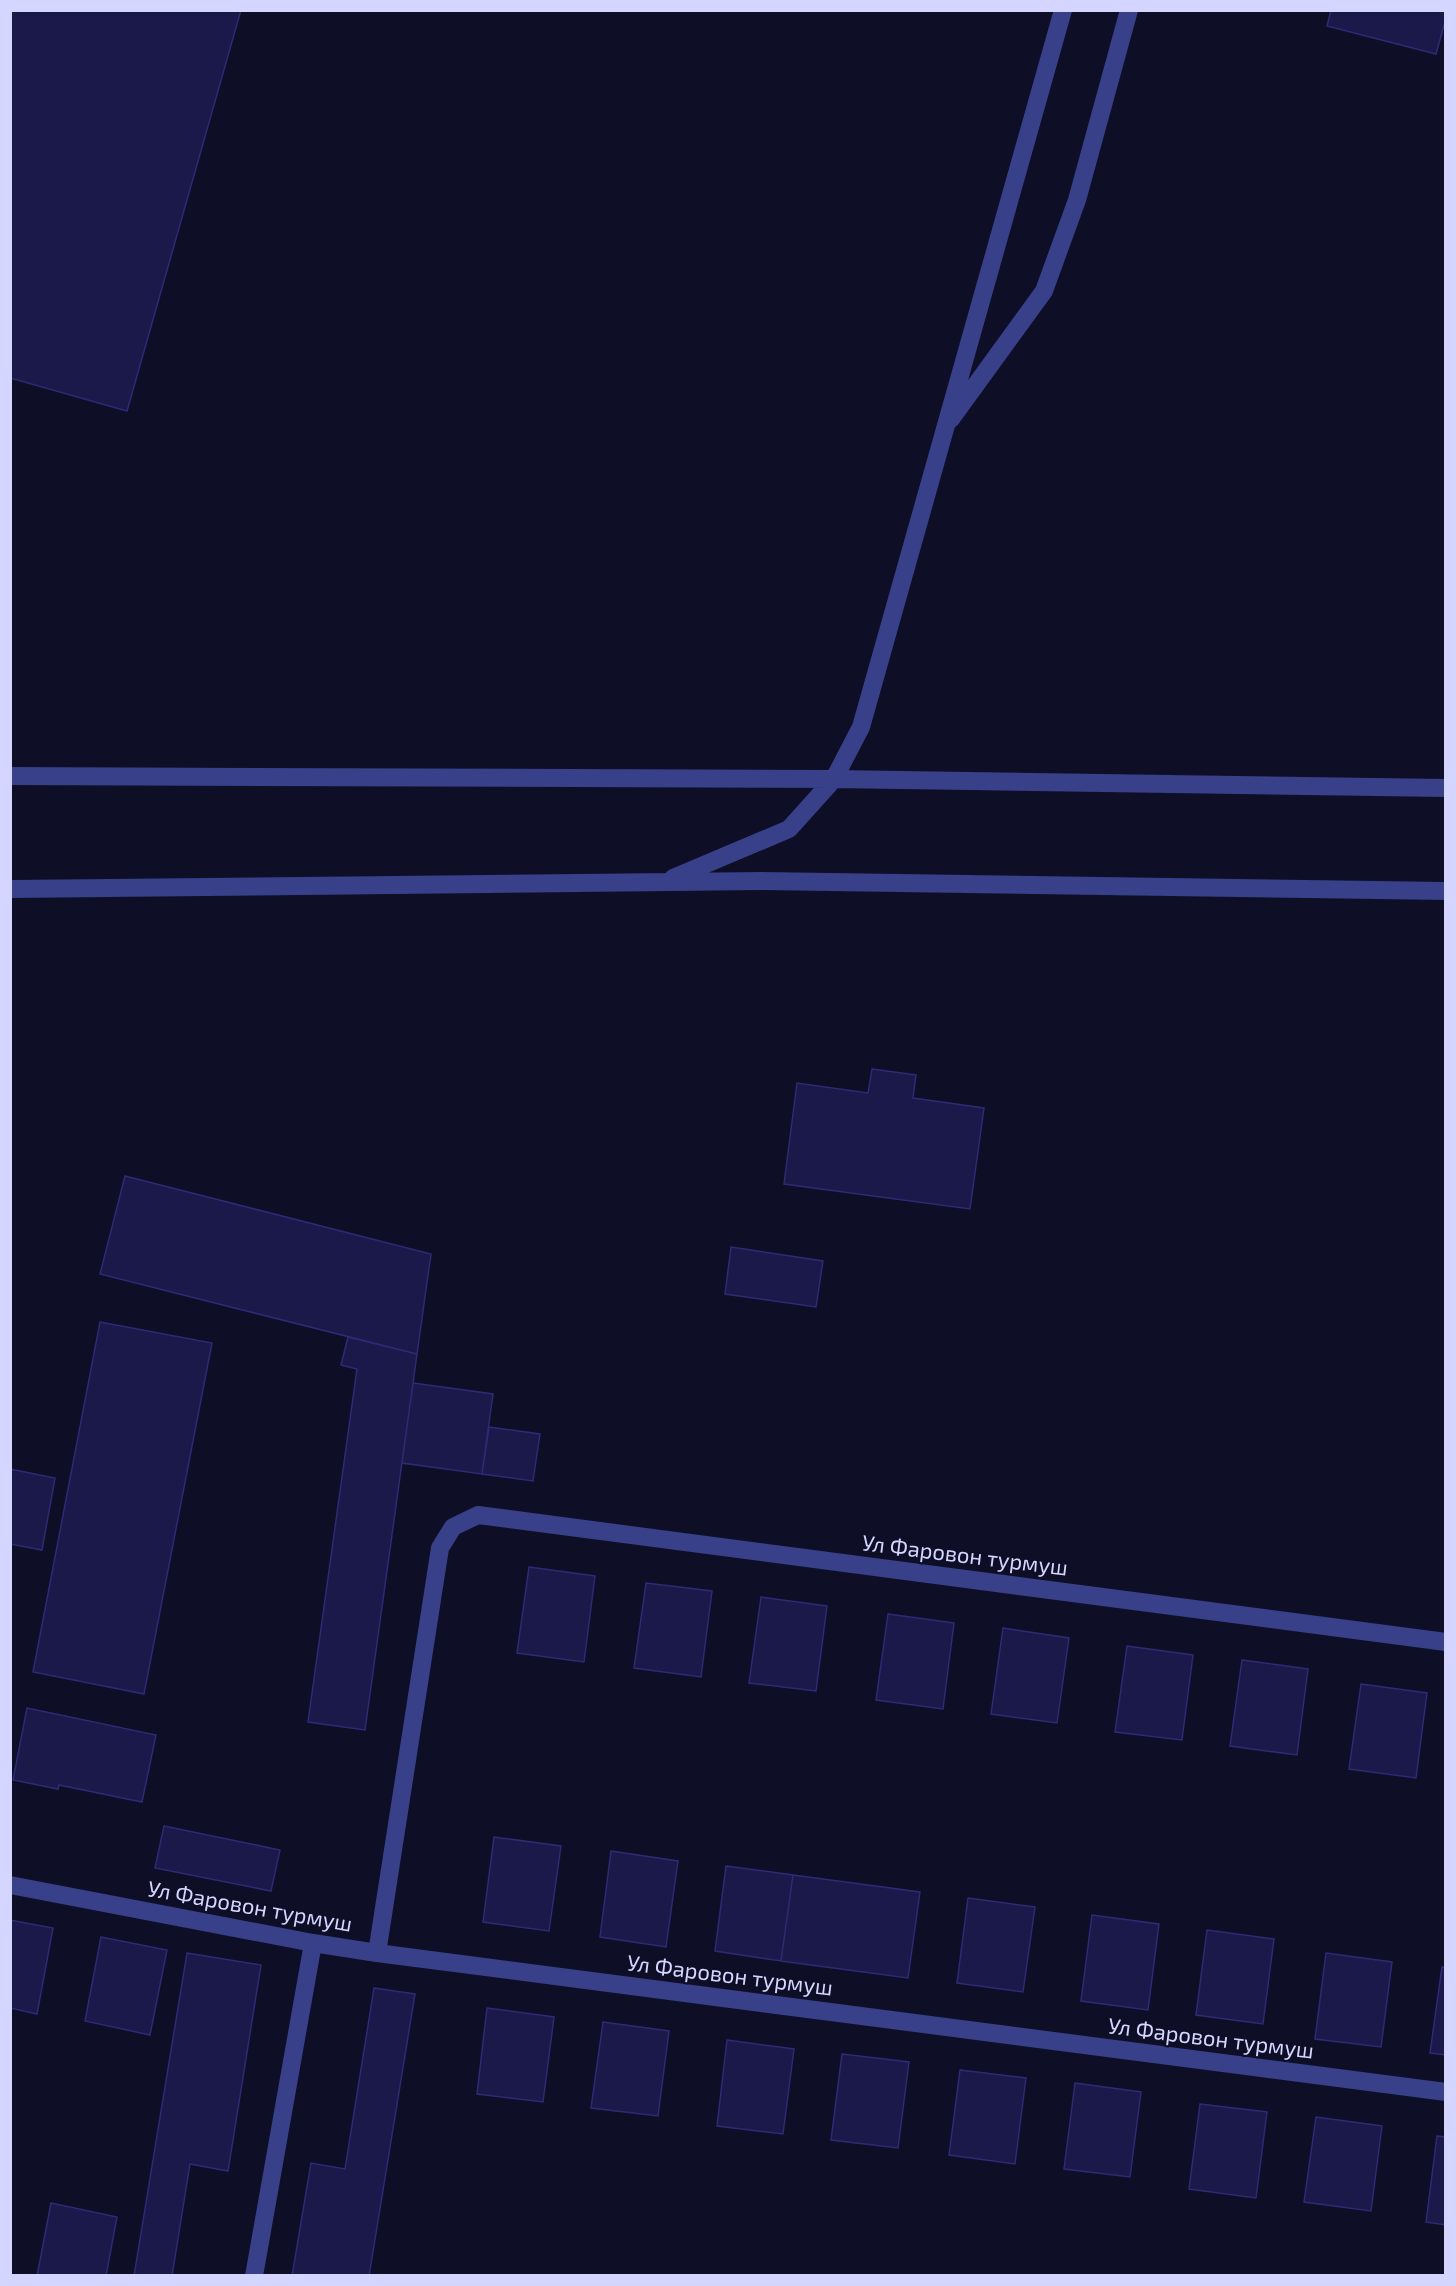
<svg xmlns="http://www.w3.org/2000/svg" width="1456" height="2286" font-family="'Exo 2',sans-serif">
<rect width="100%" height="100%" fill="#0e0e27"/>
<path fill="#1b1949" stroke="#2d2a76" stroke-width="1.5" d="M 10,10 L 241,10 L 127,411 L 10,378 Z
M 1331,10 L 1446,10 L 1446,18 L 1436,54 L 1327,26 Z
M 872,1069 L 916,1075 L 913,1098 L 984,1108 L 970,1209 L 784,1184 L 797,1083 L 868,1093 Z
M 125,1176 L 431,1254 L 417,1354 L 100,1274 Z
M 731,1247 L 823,1261 L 816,1307 L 725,1294 Z
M 100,1322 L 212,1343 L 144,1694 L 33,1672 Z
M 348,1337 L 417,1354 L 365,1730 L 308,1722 L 357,1369 L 341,1365 Z
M 413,1383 L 493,1394 L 482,1474 L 402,1463 Z
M 489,1427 L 540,1434 L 533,1481 L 482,1474 Z
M 10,1469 L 55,1478 L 42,1550 L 10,1544 Z
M 529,1567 L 595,1576 L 584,1662 L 517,1653 Z
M 646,1583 L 712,1591 L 701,1677 L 634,1668 Z
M 761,1597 L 827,1606 L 816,1691 L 749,1683 Z
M 888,1614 L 954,1623 L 943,1709 L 876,1700 Z
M 1003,1628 L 1069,1638 L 1057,1723 L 991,1714 Z
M 1127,1646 L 1193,1655 L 1182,1740 L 1115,1732 Z
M 1242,1660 L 1308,1669 L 1297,1755 L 1230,1746 Z
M 1361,1684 L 1427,1693 L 1416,1778 L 1349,1769 Z
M 27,1708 L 156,1735 L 142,1802 L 59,1785 L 58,1789 L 13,1780 Z
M 164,1826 L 280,1850 L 271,1891 L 155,1868 Z
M 494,1837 L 561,1846 L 549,1931 L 483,1922 Z
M 611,1851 L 678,1861 L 666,1947 L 600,1937 Z
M 726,1866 L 793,1875 L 781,1961 L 715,1951 Z
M 793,1875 L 920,1892 L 908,1978 L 781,1961 Z
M 968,1898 L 1035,1907 L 1023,1992 L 957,1983 Z
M 1092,1915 L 1159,1924 L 1148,2010 L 1081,2001 Z
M 10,1920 L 53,1928 L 37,2014 L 10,2008 Z
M 1207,1930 L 1274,1939 L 1263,2024 L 1196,2015 Z
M 101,1937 L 167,1950 L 150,2035 L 85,2021 Z
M 187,1953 L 261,1965 L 228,2171 L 190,2164 L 172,2276 L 134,2276 Z
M 1326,1953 L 1392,1962 L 1381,2047 L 1315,2039 Z
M 1442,1967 L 1446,1968 L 1446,2055 L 1430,2053 Z
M 374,1988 L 415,1994 L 369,2276 L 292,2276 L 311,2163 L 345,2169 Z
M 487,2008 L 554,2017 L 543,2102 L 477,2094 Z
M 603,2022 L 669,2031 L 658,2116 L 591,2108 Z
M 727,2040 L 794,2049 L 783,2134 L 717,2126 Z
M 842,2054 L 909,2062 L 898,2148 L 831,2140 Z
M 960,2070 L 1026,2078 L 1015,2164 L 949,2155 Z
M 1075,2083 L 1141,2092 L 1130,2177 L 1064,2169 Z
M 1200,2104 L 1267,2112 L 1256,2198 L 1189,2189 Z
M 1316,2117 L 1382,2126 L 1371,2211 L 1304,2202 Z
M 1437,2136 L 1446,2137 L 1446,2225 L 1426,2222 Z
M 51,2203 L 117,2217 L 106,2276 L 37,2276 Z"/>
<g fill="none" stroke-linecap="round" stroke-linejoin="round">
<path stroke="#374089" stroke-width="18" d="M 951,419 L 1044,291 L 1077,200 L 1129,10
M 10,776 L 834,779 L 1446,788
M 673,878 L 789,829 L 834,779 L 861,727 L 1063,10
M 10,889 L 762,881 L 1446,891
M 10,1885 L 313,1943 L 377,1953 L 1446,2092
M 377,1953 L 440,1548 L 453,1527 L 478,1515 L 1446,1642
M 254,2276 L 313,1943"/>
</g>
<g text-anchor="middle" stroke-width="4.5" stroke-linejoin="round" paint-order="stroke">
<g font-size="22" fill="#d4d6ff" stroke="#0e0e27">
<text transform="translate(965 1555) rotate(7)" y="8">Ул Фаровон турмуш</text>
<text transform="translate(250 1906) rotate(10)" y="8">Ул Фаровон турмуш</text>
<text transform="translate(730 1975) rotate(7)" y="8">Ул Фаровон турмуш</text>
<text transform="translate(1211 2038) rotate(7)" y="8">Ул Фаровон турмуш</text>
</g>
</g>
<rect width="1456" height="2286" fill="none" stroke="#d4d6ff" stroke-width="24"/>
</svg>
